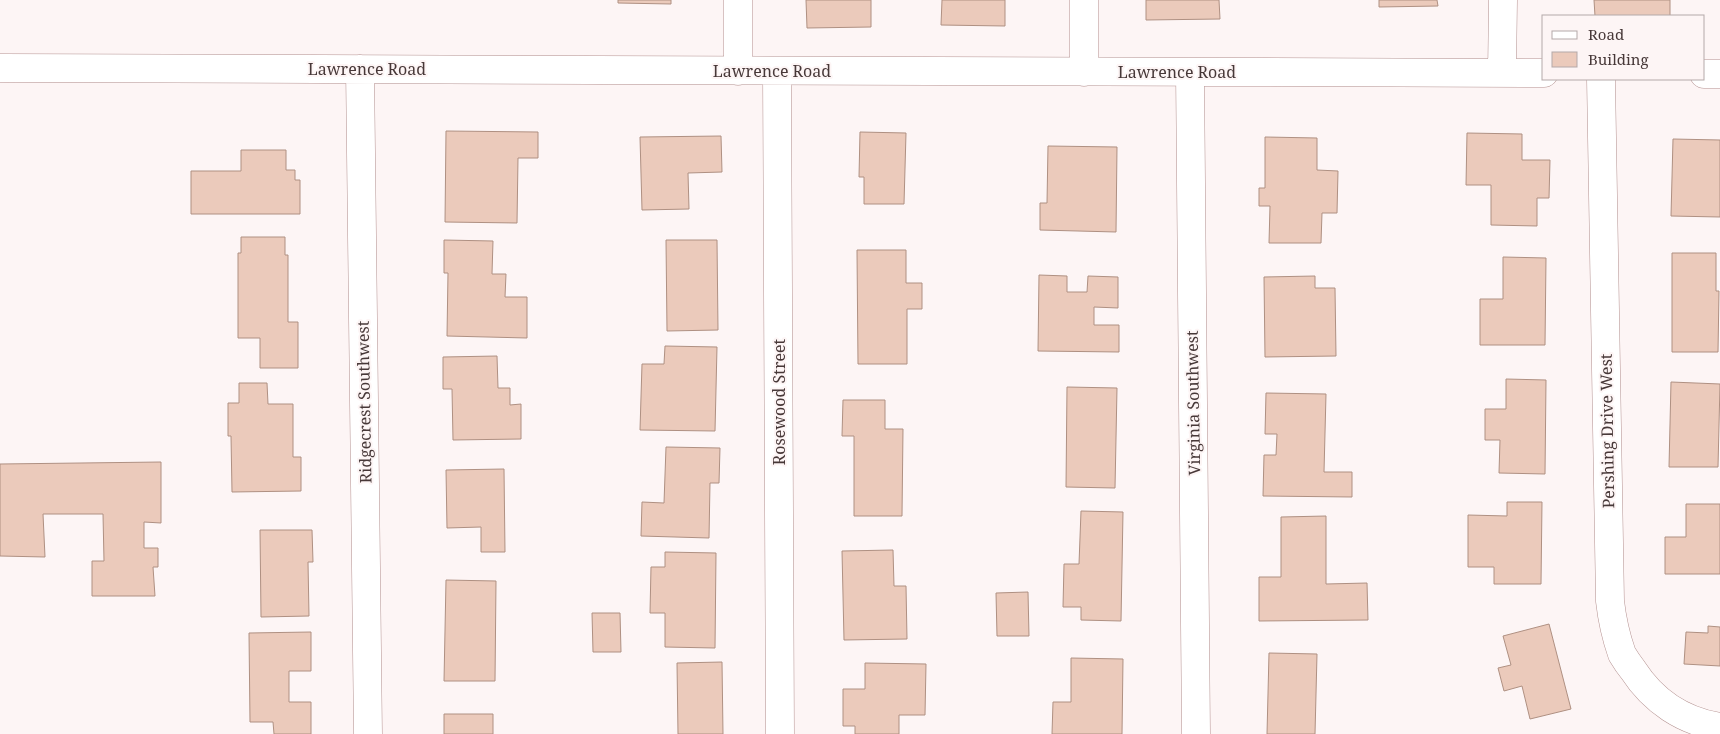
<svg xmlns="http://www.w3.org/2000/svg" width="1720" height="734" font-family="'Noto Serif',serif">
<rect width="100%" height="100%" fill="#fdf5f5"/>
<path fill="#ebcabb" stroke="#af9082" d="M 618,0 L 671,0 L 671,4 L 618,3 Z
M 806,0 L 871,0 L 871,27 L 807,28 Z
M 942,0 L 1005,0 L 1005,26 L 941,25 Z
M 1146,0 L 1219,0 L 1220,19 L 1146,20 Z
M 1379,0 L 1437,0 L 1438,6 L 1379,7 Z
M 1594,0 L 1670,0 L 1670,16 L 1595,16 Z
M 446,131 L 538,132 L 538,158 L 518,158 L 517,223 L 445,222 Z
M 860,132 L 906,133 L 904,204 L 864,204 L 864,177 L 859,177 Z
M 1467,133 L 1522,134 L 1522,160 L 1550,160 L 1549,198 L 1537,198 L 1537,226 L 1491,225 L 1491,185 L 1466,185 Z
M 721,136 L 722,172 L 688,173 L 689,209 L 642,210 L 640,137 Z
M 1265,137 L 1317,138 L 1317,170 L 1338,171 L 1337,213 L 1322,213 L 1321,243 L 1269,243 L 1270,206 L 1259,206 L 1259,188 L 1265,188 Z
M 1673,139 L 1720,140 L 1720,217 L 1671,216 Z
M 1048,146 L 1117,147 L 1116,232 L 1040,230 L 1040,203 L 1047,203 Z
M 241,150 L 286,150 L 286,170 L 295,170 L 295,180 L 300,180 L 300,214 L 191,214 L 191,171 L 241,171 Z
M 241,237 L 285,237 L 285,255 L 288,255 L 288,322 L 298,322 L 298,368 L 260,368 L 260,338 L 238,338 L 238,253 L 241,253 Z
M 444,240 L 493,241 L 492,274 L 506,274 L 505,297 L 527,297 L 527,338 L 447,336 L 448,273 L 444,273 Z
M 666,240 L 717,240 L 718,330 L 667,331 Z
M 857,250 L 906,250 L 906,283 L 922,283 L 922,309 L 907,309 L 907,364 L 858,364 Z
M 1672,253 L 1716,253 L 1716,291 L 1719,291 L 1718,352 L 1672,352 Z
M 1503,257 L 1546,258 L 1545,345 L 1480,345 L 1480,299 L 1503,299 Z
M 1039,275 L 1067,276 L 1067,292 L 1087,292 L 1088,276 L 1118,277 L 1118,308 L 1094,307 L 1094,325 L 1119,325 L 1119,352 L 1038,351 Z
M 1315,276 L 1315,288 L 1335,288 L 1336,356 L 1265,357 L 1264,277 Z
M 665,346 L 717,347 L 715,431 L 640,430 L 642,364 L 664,364 Z
M 497,356 L 498,388 L 510,388 L 510,405 L 521,404 L 521,439 L 453,440 L 452,389 L 443,389 L 443,357 Z
M 1506,379 L 1546,380 L 1545,474 L 1499,473 L 1500,440 L 1485,440 L 1485,409 L 1506,409 Z
M 1671,382 L 1720,384 L 1718,467 L 1669,467 Z
M 239,383 L 267,383 L 268,404 L 293,404 L 293,457 L 301,457 L 301,491 L 232,492 L 231,436 L 228,436 L 228,403 L 239,403 Z
M 1067,387 L 1117,388 L 1115,488 L 1066,487 Z
M 1266,393 L 1326,394 L 1324,472 L 1352,472 L 1352,497 L 1263,496 L 1264,455 L 1276,455 L 1277,434 L 1265,434 Z
M 843,400 L 885,400 L 885,429 L 903,429 L 902,516 L 854,516 L 854,436 L 842,436 Z
M 666,447 L 720,448 L 719,483 L 710,483 L 709,538 L 641,536 L 642,502 L 664,503 Z
M 161,462 L 161,523 L 144,522 L 144,548 L 158,548 L 158,567 L 153,567 L 155,596 L 92,596 L 92,561 L 104,561 L 103,514 L 43,514 L 45,557 L 0,556 L 0,464 Z
M 504,469 L 505,552 L 481,552 L 481,527 L 447,528 L 446,470 Z
M 1507,502 L 1542,502 L 1541,584 L 1494,584 L 1494,567 L 1468,567 L 1468,515 L 1507,516 Z
M 1686,504 L 1720,504 L 1720,574 L 1665,574 L 1665,537 L 1686,537 Z
M 1081,511 L 1123,512 L 1121,621 L 1081,620 L 1081,607 L 1063,607 L 1064,564 L 1079,564 Z
M 1326,516 L 1326,584 L 1367,583 L 1368,620 L 1259,621 L 1259,577 L 1281,577 L 1281,517 Z
M 260,530 L 312,530 L 313,562 L 308,562 L 309,616 L 261,617 Z
M 893,550 L 894,586 L 906,586 L 907,639 L 844,640 L 842,551 Z
M 665,552 L 716,553 L 715,648 L 665,647 L 665,613 L 650,613 L 651,567 L 665,567 Z
M 446,580 L 496,581 L 495,681 L 444,681 Z
M 1028,592 L 1029,636 L 997,636 L 996,593 Z
M 592,613 L 620,613 L 621,652 L 593,652 Z
M 1549,624 L 1571,709 L 1530,719 L 1522,686 L 1504,691 L 1498,668 L 1511,665 L 1503,636 Z
M 1708,626 L 1720,627 L 1720,666 L 1684,664 L 1686,632 L 1708,633 Z
M 311,632 L 311,671 L 289,671 L 289,702 L 311,702 L 311,734 L 274,734 L 273,722 L 250,722 L 249,633 Z
M 1269,653 L 1317,654 L 1315,734 L 1267,734 Z
M 1071,658 L 1123,659 L 1122,734 L 1052,734 L 1053,702 L 1071,702 Z
M 722,662 L 723,734 L 678,734 L 677,663 Z
M 865,663 L 926,664 L 925,715 L 899,715 L 899,734 L 855,734 L 855,726 L 843,726 L 843,689 L 865,689 Z
M 444,714 L 493,714 L 493,734 L 444,734 Z"/>
<g fill="none" stroke-linecap="round" stroke-linejoin="round">
<g stroke="#b3908f" stroke-width="29">
<path id="street" d="M 0,68 L 1544,73
M 360,69 L 368,734
M 738,71 L 738,0
M 777,71 L 780,734
M 1084,72 L 1084,0
M 1190,72 L 1196,734
M 1502,73 L 1503,0
M 1704,74 L 1720,74
M 1601,79 L 1610,601 C 1612,619 1616,637 1622,654 C 1625,659 1629,665 1633,670 C 1653,701 1683,721 1720,727"/>
</g>
<use href="#street" stroke="#fff" stroke-width="28"/>
</g>
<g text-anchor="middle" stroke-width="4" stroke-linejoin="round" paint-order="stroke">
<g font-size="16" fill="#473838" stroke="#fdf5f5">
<text x="367" y="75">Lawrence Road</text>
<text x="772" y="77">Lawrence Road</text>
<text x="1177" y="78">Lawrence Road</text>
<text transform="translate(364 402) rotate(-91)" y="6">Ridgecrest Southwest</text>
<text transform="translate(779 402) rotate(-90)" y="6">Rosewood Street</text>
<text transform="translate(1193 403) rotate(-91)" y="6">Virginia Southwest</text>
<text transform="translate(1607 431) rotate(-91)" y="6">Pershing Drive West</text>
</g>
</g>
<rect x="1542" y="15" width="162" height="65" fill="#fdf5f5" stroke="#b4a9a9"/>
<rect x="1552" y="31" width="25" height="8" fill="#ffffff" stroke="#b4a9a9"/>
<text x="1588" y="40" font-size="15" fill="#473838">Road</text>
<rect x="1552" y="52" width="25" height="15" fill="#ebcabb" stroke="#b4a9a9"/>
<text x="1588" y="65" font-size="15" fill="#473838">Building</text>
</svg>
